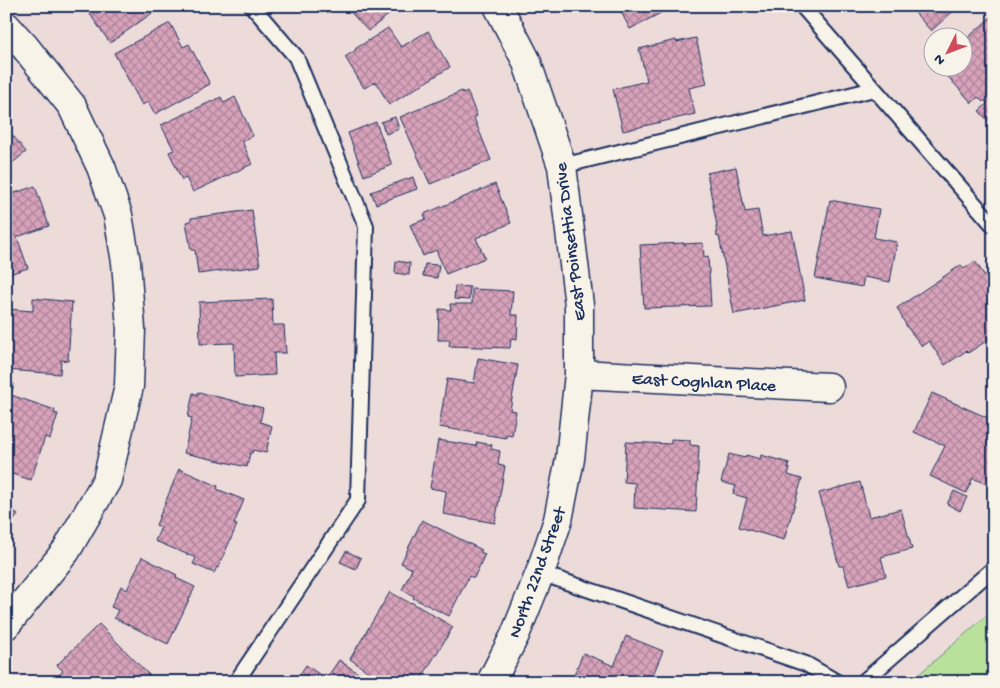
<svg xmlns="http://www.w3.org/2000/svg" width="1000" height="688" font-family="'Gochi Hand',sans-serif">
<defs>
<pattern id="building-cross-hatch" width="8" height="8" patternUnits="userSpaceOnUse" patternTransform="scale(1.25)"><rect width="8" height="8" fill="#d7a2ba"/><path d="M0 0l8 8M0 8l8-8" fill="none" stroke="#ae849a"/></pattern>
</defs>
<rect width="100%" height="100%" fill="#eddbda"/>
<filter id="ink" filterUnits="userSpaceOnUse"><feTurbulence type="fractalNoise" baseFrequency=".02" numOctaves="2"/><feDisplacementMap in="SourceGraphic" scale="10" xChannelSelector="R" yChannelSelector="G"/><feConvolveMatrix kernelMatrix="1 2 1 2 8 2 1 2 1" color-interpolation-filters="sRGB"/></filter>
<g filter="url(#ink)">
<path fill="#bae19c" stroke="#6a887d" d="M 994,609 L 994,682 L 910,682 Z"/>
<path fill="url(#building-cross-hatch)" stroke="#1b2f5e" d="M 87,6 L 162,6 L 110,43 L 85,7 Z
M 345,6 L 400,6 L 368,31 Z
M 618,6 L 674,6 L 630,29 Z
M 909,6 L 959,6 L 931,31 Z
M 991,17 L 994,20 L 994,127 L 979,111 L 987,104 L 985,100 L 983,102 L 978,97 L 972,103 L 940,68 L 962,68 L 962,43 Z
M 170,23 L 183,47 L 189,44 L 210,84 L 155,114 L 148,102 L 142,105 L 114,53 Z
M 388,28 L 401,47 L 428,31 L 450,67 L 389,105 L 376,82 L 364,88 L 345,57 L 356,50 L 355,49 Z
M 696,38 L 707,84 L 689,88 L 695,114 L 623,131 L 613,89 L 647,81 L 639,49 L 676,40 L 676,42 Z
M 462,91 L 463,93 L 467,91 L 477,116 L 474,118 L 491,160 L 430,184 L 400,117 Z
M 221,97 L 224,103 L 235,97 L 253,136 L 242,141 L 252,164 L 193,192 L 186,178 L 182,180 L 169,152 L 174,150 L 161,125 Z
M 395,117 L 399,129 L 386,134 L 381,122 Z
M 376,122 L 392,165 L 364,176 L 348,133 Z
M 6,127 L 26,152 L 6,168 Z
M 736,167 L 745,212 L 758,210 L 763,236 L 792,231 L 805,300 L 734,314 L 719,236 L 717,237 L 716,227 L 717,226 L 707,173 Z
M 413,177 L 417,189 L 376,204 L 371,192 Z
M 495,184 L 511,223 L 476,238 L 485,258 L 446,274 L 436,250 L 423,256 L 410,225 L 426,219 L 424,214 Z
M 35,186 L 49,226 L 17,237 L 28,268 L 6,275 L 6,196 Z
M 830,200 L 879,209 L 874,238 L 897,242 L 890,282 L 864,277 L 862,287 L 815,278 Z
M 252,210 L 260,266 L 198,274 L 195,250 L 191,250 L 186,222 L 191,221 L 191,218 Z
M 684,243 L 683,244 L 703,243 L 704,257 L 708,256 L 711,306 L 644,308 L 640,245 Z
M 396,261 L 410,263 L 409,275 L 395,273 Z
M 975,261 L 994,290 L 994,336 L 968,353 L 966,351 L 945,365 L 929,341 L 922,346 L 907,327 L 897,308 L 961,265 L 964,269 Z
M 425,264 L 439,265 L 437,278 L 423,276 Z
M 455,286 L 470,287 L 469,300 L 454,299 Z
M 472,289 L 513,291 L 511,315 L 518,315 L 517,339 L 511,338 L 510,348 L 449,346 L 450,340 L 438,340 L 439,309 L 451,310 L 450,304 L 472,304 Z
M 33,298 L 72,302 L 68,361 L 61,360 L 60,374 L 6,370 L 6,309 L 33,311 Z
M 272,299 L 273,325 L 284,325 L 286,353 L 274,353 L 275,375 L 235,377 L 234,343 L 200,344 L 199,302 Z
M 478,358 L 518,365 L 510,410 L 516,411 L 512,436 L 506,435 L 506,438 L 439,427 L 447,379 L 474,383 Z
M 6,382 L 14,384 L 11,395 L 55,410 L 54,413 L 58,414 L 50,439 L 45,437 L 31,480 L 6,472 Z
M 198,392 L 263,408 L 260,422 L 272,426 L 266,453 L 253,450 L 252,453 L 250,453 L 247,467 L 184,453 L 192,418 L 188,417 L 193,393 L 198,395 Z
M 932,393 L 986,417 L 994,422 L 994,483 L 992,487 L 973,478 L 966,493 L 930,476 L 945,446 L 914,432 Z
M 671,439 L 690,440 L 690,445 L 699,446 L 696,512 L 634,508 L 635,483 L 624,482 L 626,442 L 671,444 Z
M 438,440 L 476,446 L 477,442 L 492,445 L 491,449 L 500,451 L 498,465 L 505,466 L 495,523 L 443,514 L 446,491 L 430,488 Z
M 729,454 L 745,458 L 746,455 L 760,459 L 761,455 L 789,463 L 788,468 L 790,468 L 788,475 L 802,479 L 784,540 L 739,527 L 747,498 L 733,494 L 736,486 L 721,482 Z
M 179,469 L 218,486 L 217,489 L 244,500 L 234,524 L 237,525 L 218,568 L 217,567 L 214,573 L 193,564 L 196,558 L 155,541 L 161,527 L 156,525 Z
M 860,482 L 869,517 L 901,509 L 912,549 L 881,557 L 886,576 L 849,586 L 843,566 L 839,566 L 819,493 Z
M 954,491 L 967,497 L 960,511 L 947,504 Z
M 6,505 L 18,515 L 6,530 Z
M 422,520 L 482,550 L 480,552 L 485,554 L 474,578 L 469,576 L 449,616 L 413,598 L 414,596 L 402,590 L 412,569 L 401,563 Z
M 346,551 L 361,558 L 356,569 L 340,562 Z
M 142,557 L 177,575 L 176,578 L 195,587 L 168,644 L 114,618 L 118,610 L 111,607 L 121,586 L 127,590 Z
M 390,592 L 410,603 L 411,602 L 453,627 L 419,682 L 383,682 L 350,659 Z
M 99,624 L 156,682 L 53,681 L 63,671 L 57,665 Z
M 626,636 L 663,651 L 650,682 L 571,682 L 583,653 L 614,666 Z
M 339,660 L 371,682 L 295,682 L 306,665 L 326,679 Z"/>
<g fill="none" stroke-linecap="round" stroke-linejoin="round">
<g stroke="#1b2f5e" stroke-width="18">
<path id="lane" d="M 802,6 L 994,226
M 562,166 L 874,89
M 540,573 L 806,664 L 837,682
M 236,682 L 358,500 L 366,226 L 296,57 L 252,6
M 863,682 L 994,568"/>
</g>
<g stroke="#1b2f5e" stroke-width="31">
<path id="street" d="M 6,26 L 25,47 L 72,106 L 101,167 L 118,215 L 126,262 L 131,329 L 129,386 L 107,480 L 66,551 L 6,625
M 579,374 L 829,387
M 491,682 L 515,635 L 540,573 L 558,520 L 570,459 L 579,374 L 579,305 L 562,166 L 526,60 L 498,6"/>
</g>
<use href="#lane" stroke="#f7f3e8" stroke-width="14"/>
<use href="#street" stroke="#f7f3e8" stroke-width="28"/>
</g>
</g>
<g text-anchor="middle" stroke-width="4" stroke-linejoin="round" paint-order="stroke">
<g font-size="18" fill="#1b2f5e" stroke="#f7f3e8">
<text transform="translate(569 242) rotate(-97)" y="6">East Poinsettia Drive</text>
<text transform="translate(704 381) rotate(3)" y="6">East Coghlan Place</text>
<text transform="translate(536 572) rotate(-70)" y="6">North 22nd Street</text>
</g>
</g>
<rect width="1000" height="688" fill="none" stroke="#f7f3e8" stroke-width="25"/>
<rect x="12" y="12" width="975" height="663" fill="none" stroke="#1b2f5e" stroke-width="2" filter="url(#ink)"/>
<g transform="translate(948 52) rotate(228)"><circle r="24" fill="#f7f3e8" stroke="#9fa5b1"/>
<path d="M0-4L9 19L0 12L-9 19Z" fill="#d1495b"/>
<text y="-8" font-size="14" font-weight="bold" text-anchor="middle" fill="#1b2f5e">N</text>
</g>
</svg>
